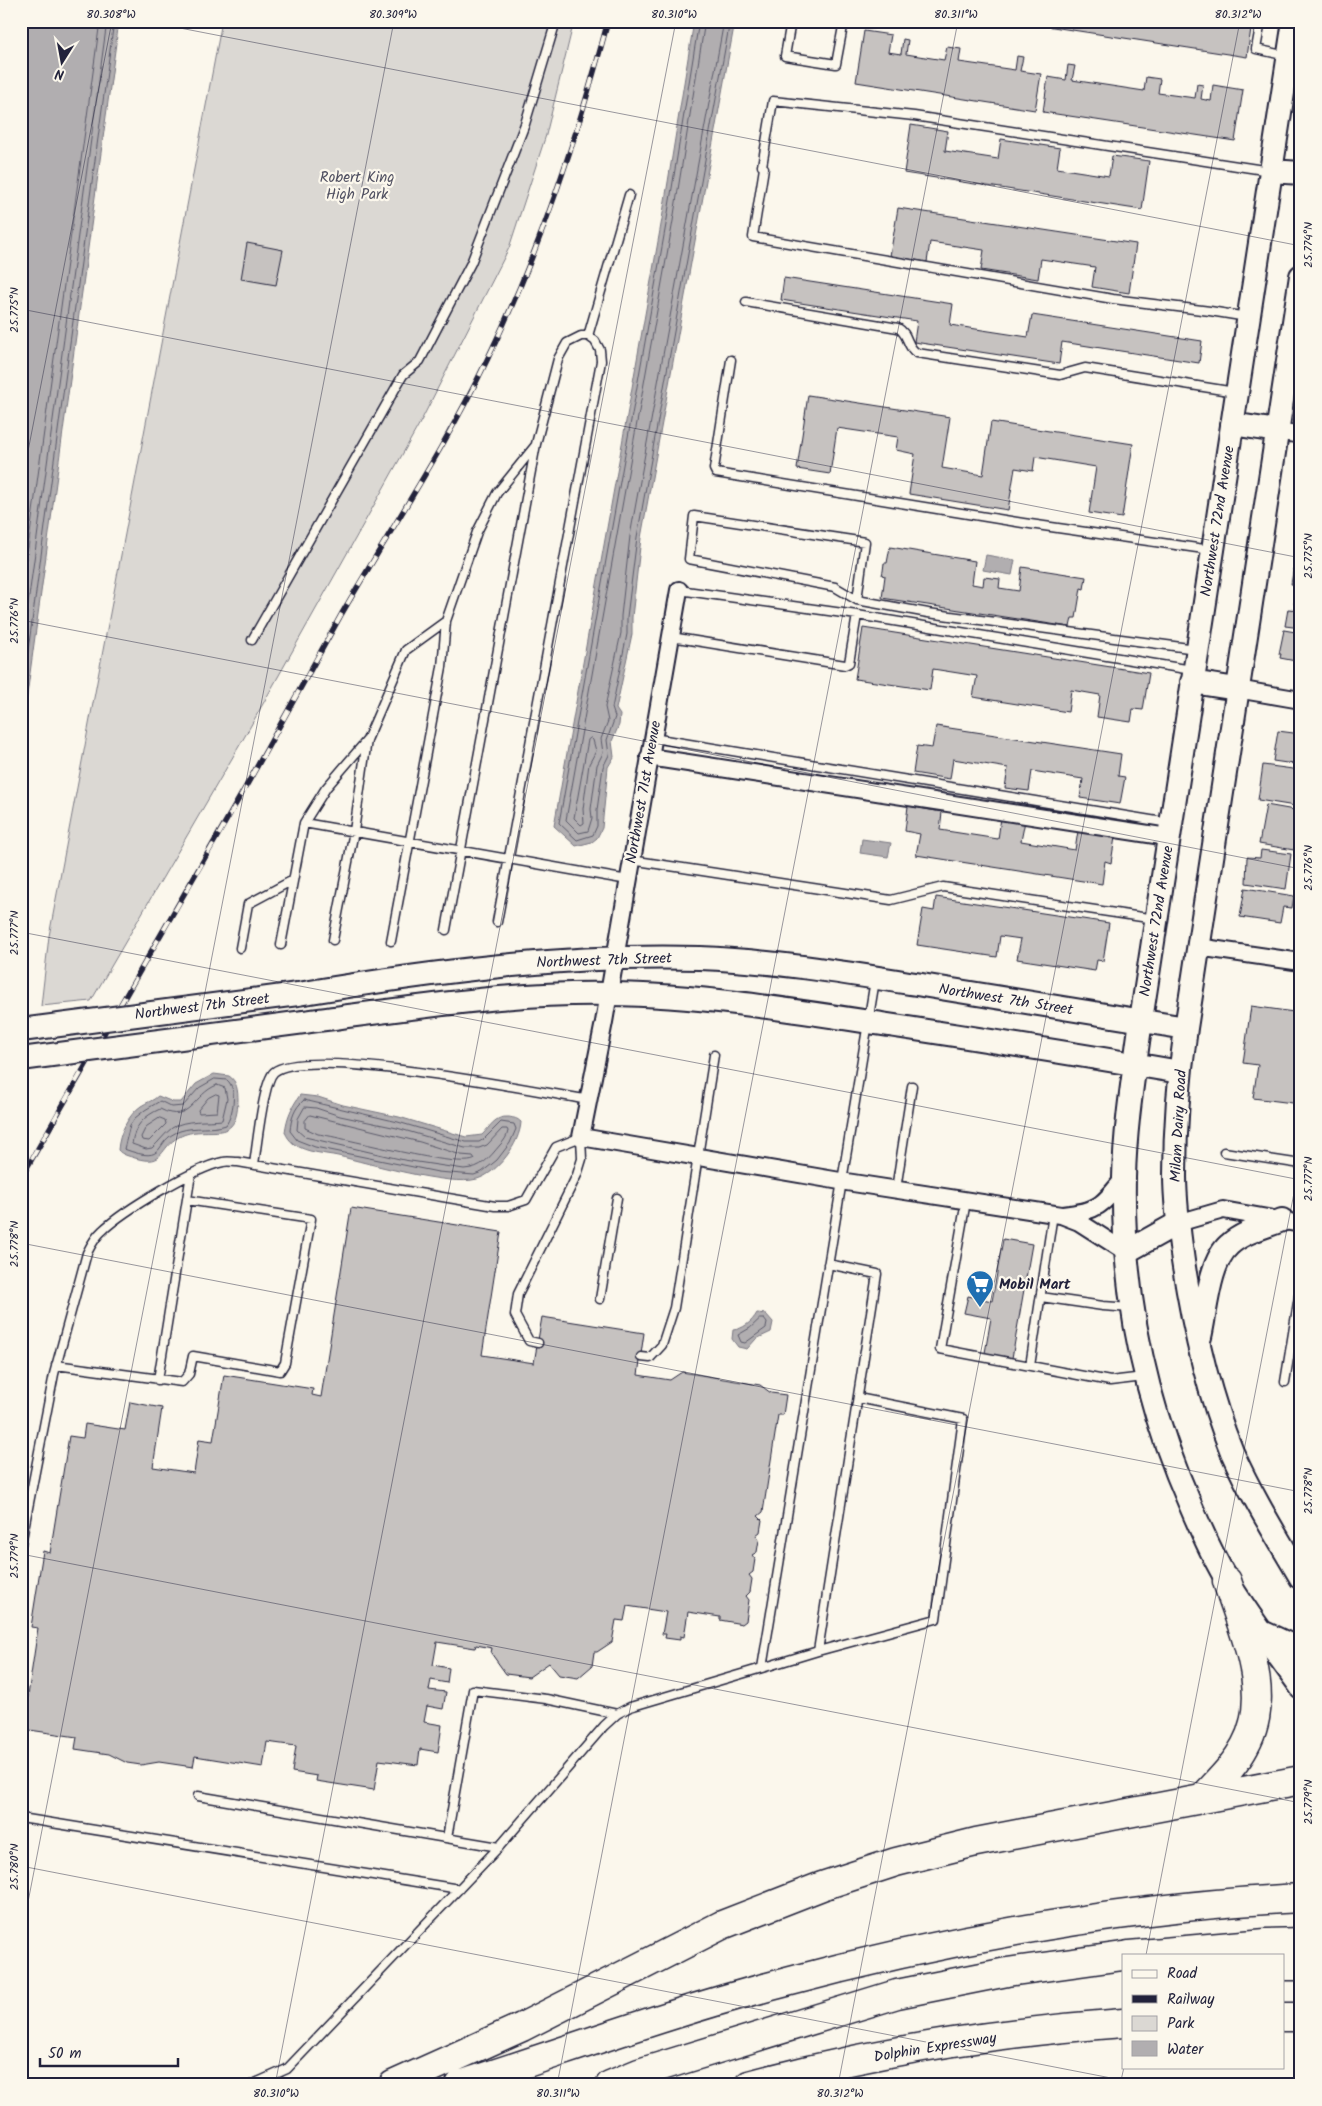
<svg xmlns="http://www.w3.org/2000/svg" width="1322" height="2106" font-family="Kalam,sans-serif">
<rect width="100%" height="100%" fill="#fbf7ec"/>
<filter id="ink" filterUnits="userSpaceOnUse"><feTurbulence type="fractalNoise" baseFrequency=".02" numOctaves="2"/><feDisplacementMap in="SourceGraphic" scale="10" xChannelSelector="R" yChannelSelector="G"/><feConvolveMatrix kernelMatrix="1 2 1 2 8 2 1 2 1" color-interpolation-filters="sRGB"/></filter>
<g filter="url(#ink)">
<path fill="#dbd8d3" stroke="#7e7d87" d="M 222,21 L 574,21 L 546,135 L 509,248 L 421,421 L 245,736 L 91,1001 L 41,1006 L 49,936 Z"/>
<path fill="#b1aeb0" stroke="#787681" d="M 21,21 L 119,21 L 21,739 Z
M 694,21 L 735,21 L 641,538 L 632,617 L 632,634 L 616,709 L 620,715 L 619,725 L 612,741 L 614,757 L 608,767 L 602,828 L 597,838 L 592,842 L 576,846 L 554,826 L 662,219 Z
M 986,555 L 1015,560 L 1012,575 L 983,570 Z
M 862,839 L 891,843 L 888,857 L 860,853 Z
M 214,1074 L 229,1076 C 237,1081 238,1091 238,1100 C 237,1149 207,1122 179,1137 C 159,1147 165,1167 135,1158 C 129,1156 122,1155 118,1150 C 119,1134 128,1115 141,1106 C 147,1102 153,1101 158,1096 L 173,1102 L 181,1102 L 196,1084 Z
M 300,1095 L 318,1097 L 343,1105 L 399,1117 L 466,1137 L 482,1135 C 491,1126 494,1116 509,1117 C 514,1118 517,1118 521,1122 C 520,1143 498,1173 477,1179 C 450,1187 368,1163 338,1156 C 324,1153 307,1153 294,1144 C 290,1141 287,1137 285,1132 C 287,1117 291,1108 300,1095 Z
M 757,1313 L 766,1314 L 773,1322 L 771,1332 L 756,1339 L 747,1349 L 738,1347 L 732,1339 L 733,1330 C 743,1329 752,1322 757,1313 Z"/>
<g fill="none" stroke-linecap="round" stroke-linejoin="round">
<path stroke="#5b5a6a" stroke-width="1" d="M 699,21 L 667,219 L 559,823 L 577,840 L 593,835 L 597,826 L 597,810 L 603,767 L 609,755 L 607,740 L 615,717 L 612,708 L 627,634 L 627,617 L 637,537 L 730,21
M 705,21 L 673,221 L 566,820 L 579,833 L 588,831 L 592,818 L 591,809 L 597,765 L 603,753 L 601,739 L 608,721 L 605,707 L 621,633 L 621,616 L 630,536 L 724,21
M 21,600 L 100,21
M 21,656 L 107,21
M 21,702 L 114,21
M 591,738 L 593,740 L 596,751 L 589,764 L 583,809 L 584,823 L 581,825 L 574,818 L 588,740 Z
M 215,1079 L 227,1080 C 238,1089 233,1115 226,1125 C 212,1130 195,1126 180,1131 C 151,1141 170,1166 124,1149 L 130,1125 L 135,1118 L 145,1110 L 160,1101 L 172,1107 L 183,1106 L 199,1088 Z
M 217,1085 L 225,1088 L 227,1099 L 222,1120 C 207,1122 185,1119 172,1128 C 164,1134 159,1142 152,1148 L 146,1149 L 132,1144 C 134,1126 144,1116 160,1109 C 190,1125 193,1094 217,1085 Z
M 216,1094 L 219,1095 L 217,1112 L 199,1113 L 198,1110 L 208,1098 Z
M 304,1100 L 398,1122 L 466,1142 L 479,1142 L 484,1139 L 501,1122 L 514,1124 L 516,1129 L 510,1143 L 497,1160 L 482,1172 L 474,1175 L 438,1172 L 315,1147 L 297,1140 L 290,1131 C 291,1119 294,1108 304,1100 Z
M 305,1107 L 316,1108 L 340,1116 L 397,1128 L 465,1148 L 479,1148 L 487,1145 L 502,1129 L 507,1129 L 508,1131 C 507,1137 504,1141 500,1145 C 489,1158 482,1168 464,1169 L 404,1160 L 305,1137 L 297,1130 L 298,1119 Z
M 310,1115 L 420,1142 L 461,1155 L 473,1156 L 475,1159 C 461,1170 343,1137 318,1134 L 305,1128 L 305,1121 Z
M 160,1118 L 165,1120 L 166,1124 L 149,1141 L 142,1140 L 141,1137 L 146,1127 Z
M 760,1319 L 764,1319 L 767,1323 L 766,1328 L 745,1343 L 741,1342 L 738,1335 L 750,1328 Z"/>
</g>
<path fill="#c6c2c0" stroke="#22223b" d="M 1040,21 L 1252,21 L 1247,57 L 1040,25 Z
M 864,31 L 891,35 L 888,52 L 901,54 L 903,39 L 908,40 L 906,54 L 944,60 L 947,47 L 961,49 L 959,62 L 1015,70 L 1017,56 L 1023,57 L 1020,71 L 1041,74 L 1035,110 L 856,82 Z
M 1068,65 L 1075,66 L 1072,80 L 1144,91 L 1146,77 L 1160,79 L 1158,93 L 1195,98 L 1197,84 L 1203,85 L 1201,99 L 1211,101 L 1213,85 L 1243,90 L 1235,141 L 1043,112 L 1048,77 L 1066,80 Z
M 911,125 L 948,131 L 945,151 L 998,159 L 1001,139 L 1060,148 L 1057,168 L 1109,176 L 1112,156 L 1149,161 L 1142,210 L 904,173 Z
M 898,208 L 1136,244 L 1129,293 L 1092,287 L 1095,267 L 1041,259 L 1038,279 L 981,270 L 984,250 L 930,242 L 927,262 L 890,256 Z
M 247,243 L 283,250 L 276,285 L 241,279 Z
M 784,278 L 953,304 L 950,325 L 1028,337 L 1032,315 L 1202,341 L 1199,363 L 1062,342 L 1059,364 L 914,342 L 917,321 L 781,300 Z
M 808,395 L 950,417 L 942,468 L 983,475 L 991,422 L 1133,444 L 1122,518 L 1089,513 L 1096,467 L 1035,457 L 1033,471 L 1015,468 L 1008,510 L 909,494 L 915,454 L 896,450 L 898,437 L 837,428 L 830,474 L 797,469 Z
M 890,547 L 975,561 L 972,584 L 983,586 L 984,577 L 1000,579 L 999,588 L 1019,591 L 1022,567 L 1086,577 L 1084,589 L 1081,588 L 1076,618 L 1072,618 L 1070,627 L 882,598 L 885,576 L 882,575 L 883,571 L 884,563 L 887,563 Z
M 1297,548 L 1301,548 L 1301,585 L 1291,584 Z
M 1297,589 L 1301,589 L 1301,628 L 1285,626 L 1288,609 L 1299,610 L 1300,605 L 1294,604 Z
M 863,628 L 1149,673 L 1143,710 L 1133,709 L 1131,722 L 1097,717 L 1100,695 L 1071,690 L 1068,712 L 973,697 L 977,676 L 933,669 L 930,690 L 855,679 Z
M 1284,630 L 1301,633 L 1301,662 L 1280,658 L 1281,654 L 1279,654 Z
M 936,726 L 1121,754 L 1118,776 L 1125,777 L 1120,804 L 1080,798 L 1083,779 L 1032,771 L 1029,791 L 1005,788 L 1008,768 L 953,759 L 950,779 L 913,773 L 917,746 L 932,748 Z
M 1278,731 L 1301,734 L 1301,765 L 1273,761 Z
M 1263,765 L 1300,770 L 1295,806 L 1258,800 Z
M 1266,805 L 1300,811 L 1294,850 L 1259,844 Z
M 908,806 L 942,812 L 940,830 L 998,839 L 1001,818 L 1025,821 L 1021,841 L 1075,850 L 1078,831 L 1115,837 L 1111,863 L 1105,861 L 1102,884 L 916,855 L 920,834 L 905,831 Z
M 1261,850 L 1291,854 L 1286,889 L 1246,883 L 1247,857 L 1260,858 Z
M 1245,888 L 1294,896 L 1292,908 L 1283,907 L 1280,923 L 1240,917 Z
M 936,897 L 1109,923 L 1103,961 L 1097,960 L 1095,971 L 1017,959 L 1021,939 L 1000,936 L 997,957 L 917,945 L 923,909 L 934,911 Z
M 1251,1006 L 1301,1013 L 1301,1104 L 1253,1098 L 1258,1065 L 1243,1063 Z
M 351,1208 L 501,1232 L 482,1355 L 534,1363 L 542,1317 L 644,1333 L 638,1375 L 670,1380 L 682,1372 L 760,1385 L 771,1393 L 786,1395 L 783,1415 L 778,1415 L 763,1512 L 758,1516 L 762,1520 L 760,1532 L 756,1535 L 759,1540 L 757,1552 L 752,1555 L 755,1559 L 753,1572 L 749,1575 L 752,1579 L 750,1592 L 746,1596 L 749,1600 L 746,1621 L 742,1624 L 720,1620 L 720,1617 L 688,1612 L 684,1637 L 680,1636 L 680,1640 L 665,1638 L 666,1634 L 662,1634 L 666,1612 L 627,1606 L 624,1621 L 616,1620 L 612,1642 L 597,1652 L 594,1652 L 592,1666 L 578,1678 L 559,1675 L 549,1663 L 529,1677 L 506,1674 L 491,1653 L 492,1648 L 476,1645 L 475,1648 L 437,1642 L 433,1665 L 449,1668 L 447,1683 L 431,1680 L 429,1690 L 446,1692 L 443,1709 L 427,1706 L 424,1722 L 442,1725 L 438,1752 L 420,1749 L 418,1765 L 379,1760 L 374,1790 L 316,1781 L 317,1776 L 292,1772 L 296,1746 L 267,1742 L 263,1767 L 195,1756 L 193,1767 L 159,1762 L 141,1765 L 127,1763 L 109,1754 L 75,1749 L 77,1737 L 23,1729 L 38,1628 L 31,1627 L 43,1551 L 50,1553 L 69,1436 L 83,1438 L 85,1424 L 125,1430 L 130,1402 L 162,1408 L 153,1467 L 194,1473 L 199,1439 L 213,1441 L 224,1375 L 313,1389 L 312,1395 L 321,1397 Z
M 1003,1239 L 1032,1244 L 1012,1358 L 985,1353 L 991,1318 L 964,1313 L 968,1296 L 992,1301 Z
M 1301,1327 L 1301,1359 L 1296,1358 Z"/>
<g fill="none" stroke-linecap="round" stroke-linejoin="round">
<g stroke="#22223b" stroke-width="11">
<path id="service" d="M 791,21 L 785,56 L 836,64 L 844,21
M 1261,21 L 1256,49 L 1287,56
M 762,166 L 773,101 L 914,116 L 1270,171
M 764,168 L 753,237 L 1113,299 L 1210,311 L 1247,317
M 746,302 L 898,328 C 909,334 906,347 917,353 L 1060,375 L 1085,368 L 1235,392
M 588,336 L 629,195
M 731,360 L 714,469 L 716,473 L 1023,523 L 1211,550
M 679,590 L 857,615 L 1192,670
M 857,600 L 865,542 L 694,516 L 689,559 L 835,587 L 857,600 L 928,613 L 1196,649
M 671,637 L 845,665 L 849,663 L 857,615
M 252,640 L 403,375 L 420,361 L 471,263 L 525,124 L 556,21
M 653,738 L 1169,823
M 304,823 L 628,880
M 631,860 L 891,900 L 943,887 L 1155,919
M 446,930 L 536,444 L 558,359 L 567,343 L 581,336 L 588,336 L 595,341 L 600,350 L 601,361 L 497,922
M 333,940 L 354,831 L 367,740 L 406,650 L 446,621 L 477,532 L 497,493 L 535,446
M 391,941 L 442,667 L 446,621
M 281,945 L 304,823 L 326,788 L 367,740
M 240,948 L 248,904 L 293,880
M 1224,1152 L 1301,1164
M 254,1164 C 257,1146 263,1082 274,1072 C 305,1045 541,1092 589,1100
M 896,1189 L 912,1086
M 966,1201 L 940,1349 L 1110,1381 L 1144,1377
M 1041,1297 L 1103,1306 L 1131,1308
M 600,1299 L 617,1198
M 641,1357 L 650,1358 L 662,1345 L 674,1308 L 714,1055
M 56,1365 L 182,1382 L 189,1374 L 193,1356 L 280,1371 L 285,1363 L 311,1219 L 187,1200
M 1030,1366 L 1053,1214
M 158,1380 L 191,1174
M 1285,1382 L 1301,1284
M 21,1544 L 54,1374 L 87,1253 C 91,1245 95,1237 102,1231 C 124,1210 194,1168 223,1162 C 227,1161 233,1162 238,1162 L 495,1206 L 508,1206 L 526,1200 L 556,1147 L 581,1137 L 582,1159 L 577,1175 L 518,1294 L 515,1315 L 529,1341 L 538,1343
M 818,1651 L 936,1619 L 963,1419 L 858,1398
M 762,1668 L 818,1651 L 877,1274 L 828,1264
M 198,1796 L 499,1847
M 21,1818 L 459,1889
M 447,1838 L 473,1690 L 546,1699 L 617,1714
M 251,2085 L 287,2069 L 499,1847 L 604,1726 L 617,1714 L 630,1707 L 762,1668 L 875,980"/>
</g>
<g stroke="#22223b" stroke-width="20">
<path id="minor" d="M 1277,431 L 1301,435
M 679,590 L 604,1022 L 581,1137 L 840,1181 L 1061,1215 L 1079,1222 L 1126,1252
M 1237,689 L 1301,700
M 649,757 L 1168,837
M 1198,947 L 1301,962
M 1063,1215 C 1098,1211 1102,1206 1124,1178
M 1178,1223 L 1223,1210 L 1301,1224"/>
</g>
<g stroke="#22223b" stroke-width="26">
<path id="secondary" d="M 1294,21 L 1141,1020 C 1134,1073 1125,1125 1124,1178 C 1122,1291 1144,1400 1190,1504 C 1201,1530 1213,1557 1228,1582 C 1250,1618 1276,1652 1301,1687
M 1271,171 L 1301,173
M 1301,276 L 1186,1028 C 1179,1077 1175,1126 1175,1175 C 1175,1204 1179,1233 1183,1261 C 1193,1326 1207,1391 1232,1452 C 1251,1495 1277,1537 1301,1578
M 1232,424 L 1277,431
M 1192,682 L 1237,689
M 298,994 C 431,972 565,954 700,958 C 777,961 853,974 928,986 C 1014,1000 1100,1014 1186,1028
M 304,1022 C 405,1009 507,992 609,994 C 700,995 791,1010 882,1024 C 981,1039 1081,1055 1180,1072
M 1126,1252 L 1178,1223
M 1200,1337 C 1206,1312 1209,1262 1229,1245 C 1243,1232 1265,1227 1282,1220
M 1260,1631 L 1301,1650"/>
</g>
<g stroke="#22223b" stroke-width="31">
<path id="motorway" d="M 1202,1799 C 1217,1782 1234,1767 1245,1746 C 1274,1694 1243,1632 1227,1581
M 1129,1955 L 1266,1943 L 1301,1942
M 1283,1966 L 1301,1966
M 1283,2017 L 1301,2017
M 393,2085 L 522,2027 L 722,1925 L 822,1886 L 896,1862 L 976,1842 L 1301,1780
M 460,2085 C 566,2051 671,2012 779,1984 C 950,1938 1124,1907 1301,1898
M 610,2085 L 639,2073 L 897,1994 L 1007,1972 L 1123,1956
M 749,2085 C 871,2052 998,2032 1123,2023"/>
</g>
<use href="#service" stroke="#fbf7ec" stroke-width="8"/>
<use href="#minor" stroke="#fbf7ec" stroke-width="16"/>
<use href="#secondary" stroke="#fbf7ec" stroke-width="22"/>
<use href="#motorway" stroke="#fbf7ec" stroke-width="28"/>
<g stroke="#22223b" stroke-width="5.5">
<path id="rail" d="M 21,1178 C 96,1045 174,914 249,781 C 280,726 310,670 341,615 C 390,530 445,448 487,360 C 540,251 577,137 608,21"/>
</g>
<use href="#rail" stroke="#fbf7ec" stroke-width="4" stroke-dasharray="11" stroke-linecap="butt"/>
<g stroke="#22223b" stroke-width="26" stroke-linecap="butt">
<path id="secondary-bridge" d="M 21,1030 L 298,994
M 21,1059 L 304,1022"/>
</g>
<use href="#secondary-bridge" stroke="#fbf7ec" stroke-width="22"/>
</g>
</g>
<path fill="none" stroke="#22223b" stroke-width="1" stroke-opacity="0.45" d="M 144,21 L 1301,246M 21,309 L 1301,558M 21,487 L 112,21M 21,620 L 1301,869M 21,932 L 1301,1180M 21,1243 L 1301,1492M 21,1554 L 1301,1803M 21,1866 L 1147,2085M 21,1938 L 394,21M 1146,1955 L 1301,1157M 275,2085 L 676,21M 557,2085 L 958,21M 838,2085 L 1240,21M 1120,2085 L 1124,2067"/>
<defs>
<g id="supermarket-pin" transform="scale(1.4375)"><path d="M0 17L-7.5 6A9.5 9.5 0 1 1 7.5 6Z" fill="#1f6fb2" stroke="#fbf7ec"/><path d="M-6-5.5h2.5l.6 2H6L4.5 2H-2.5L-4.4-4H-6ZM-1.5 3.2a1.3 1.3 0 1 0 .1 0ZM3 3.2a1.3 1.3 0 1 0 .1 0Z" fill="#fff"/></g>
</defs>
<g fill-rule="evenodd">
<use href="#supermarket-pin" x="980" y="1284"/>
</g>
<g text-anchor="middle" stroke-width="4.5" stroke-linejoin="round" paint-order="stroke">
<g font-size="15" fill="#505061" stroke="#fbf7ec">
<text x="357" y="182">Robert King<tspan x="357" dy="17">High Park</tspan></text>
</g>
<g font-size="15" fill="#22223b" stroke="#fbf7ec">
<text transform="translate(1217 521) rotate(-81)" y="5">Northwest 72nd Avenue</text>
<text transform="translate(643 792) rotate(-80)" y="5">Northwest 71st Avenue</text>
<text transform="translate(1156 921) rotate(-81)" y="5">Northwest 72nd Avenue</text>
<text transform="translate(604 960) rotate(-2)" y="5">Northwest 7th Street</text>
<text transform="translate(1006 999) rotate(9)" y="5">Northwest 7th Street</text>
<text transform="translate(202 1006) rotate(-7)" y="5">Northwest 7th Street</text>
<text transform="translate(1178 1126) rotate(-87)" y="5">Milam Dairy Road</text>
<text transform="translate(935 2047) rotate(-9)" y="5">Dolphin Expressway</text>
</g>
<g font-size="15" font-weight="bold" fill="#22223b" stroke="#fbf7ec" text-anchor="start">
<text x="999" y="1289">Mobil Mart</text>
</g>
</g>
<rect width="1322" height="2106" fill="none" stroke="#fbf7ec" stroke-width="55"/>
<rect x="1122" y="1954" width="162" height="115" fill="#fbf7ec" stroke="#a4a2a5"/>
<rect x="1132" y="1970" width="25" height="8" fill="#fbf7ec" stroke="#a4a2a5"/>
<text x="1167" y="1978" font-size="15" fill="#22223b">Road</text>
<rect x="1132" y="1995" width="25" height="8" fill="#22223b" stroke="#a4a2a5"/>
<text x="1167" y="2004" font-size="15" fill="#22223b">Railway</text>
<rect x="1132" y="2016" width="25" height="15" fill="#dbd8d3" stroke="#a4a2a5"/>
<text x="1167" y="2028" font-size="15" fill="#22223b">Park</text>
<rect x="1132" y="2041" width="25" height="15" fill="#b1aeb0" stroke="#a4a2a5"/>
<text x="1167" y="2054" font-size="15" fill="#22223b">Water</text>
<g transform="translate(62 62) rotate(191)" stroke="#fbf7ec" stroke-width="4" paint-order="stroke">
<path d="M0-4L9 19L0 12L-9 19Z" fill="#22223b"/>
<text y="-8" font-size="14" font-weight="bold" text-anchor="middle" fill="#22223b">N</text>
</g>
<path d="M40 2058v8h138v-8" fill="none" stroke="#22223b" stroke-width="2.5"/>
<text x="48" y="2058" font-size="15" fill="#22223b" stroke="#fbf7ec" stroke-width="4" paint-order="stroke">50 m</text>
<rect x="28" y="28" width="1266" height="2050" fill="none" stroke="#22223b" stroke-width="2"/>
<g font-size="12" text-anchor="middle" fill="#22223b">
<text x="111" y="18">80.308°W</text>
<text x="393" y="18">80.309°W</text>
<text x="674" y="18">80.310°W</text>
<text x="956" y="18">80.311°W</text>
<text x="1238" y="18">80.312°W</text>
<text transform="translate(1308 245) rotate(-90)" y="4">25.774°N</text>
<text transform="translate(14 310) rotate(-90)" y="4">25.775°N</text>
<text transform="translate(1308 556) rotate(-90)" y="4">25.775°N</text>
<text transform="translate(14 621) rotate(-90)" y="4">25.776°N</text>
<text transform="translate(1308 868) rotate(-90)" y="4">25.776°N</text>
<text transform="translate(14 933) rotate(-90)" y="4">25.777°N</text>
<text transform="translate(1308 1179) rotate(-90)" y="4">25.777°N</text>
<text transform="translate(14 1244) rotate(-90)" y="4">25.778°N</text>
<text transform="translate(1308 1491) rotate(-90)" y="4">25.778°N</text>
<text transform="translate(14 1556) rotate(-90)" y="4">25.779°N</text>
<text transform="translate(1308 1802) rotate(-90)" y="4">25.779°N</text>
<text transform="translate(14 1867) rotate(-90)" y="4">25.780°N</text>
<text x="276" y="2097">80.310°W</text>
<text x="558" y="2097">80.311°W</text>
<text x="840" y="2097">80.312°W</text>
</g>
</svg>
